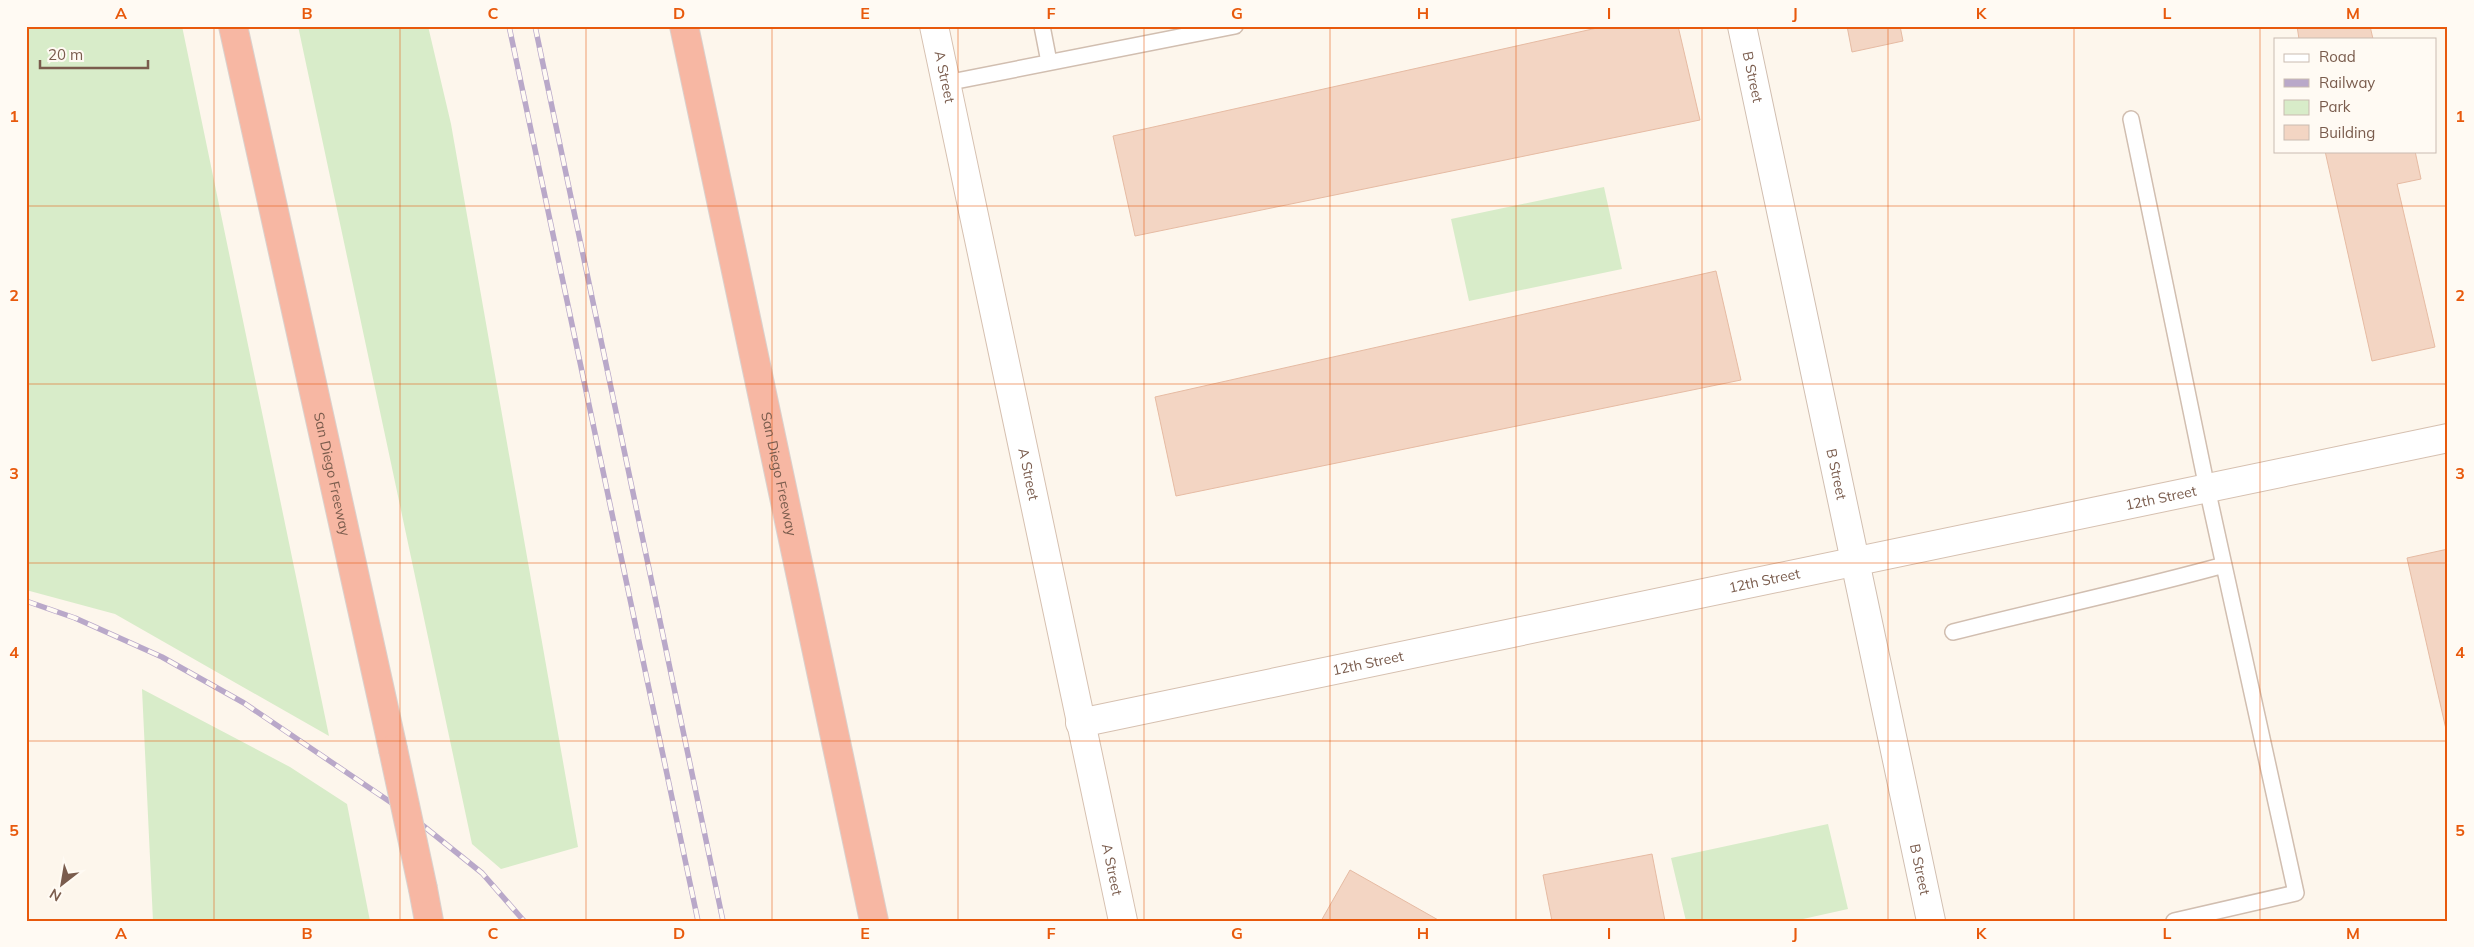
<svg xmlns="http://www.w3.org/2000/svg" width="2474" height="947" font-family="Mulish,sans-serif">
<rect width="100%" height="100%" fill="#fdf6ec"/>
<path fill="#d8ecc9" d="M 26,26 L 182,26 L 329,736 L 115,614 L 26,590 Z
M 298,26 L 428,26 L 451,124 L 578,847 L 501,869 L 472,844 Z
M 1604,187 L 1622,269 L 1469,301 L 1451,219 Z
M 142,689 L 290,767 L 347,804 L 370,921 L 153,921 Z
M 1828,824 L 1848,909 L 1794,921 L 1686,921 L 1671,858 Z"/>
<path fill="#f3d5c3" stroke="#e6bba3" d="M 1606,26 L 1678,26 L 1700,120 L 1135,236 L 1113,136 Z
M 1847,26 L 1900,26 L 1903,41 L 1852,52 Z
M 2297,26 L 2370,26 L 2373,39 L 2299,39 Z
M 2325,151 L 2415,151 L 2421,179 L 2397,184 L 2435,347 L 2372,361 Z
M 1716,271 L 1741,380 L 1176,496 L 1155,397 Z
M 2448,549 L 2448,738 L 2407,558 Z
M 1652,854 L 1665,921 L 1552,921 L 1543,875 Z
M 1350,870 L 1440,921 L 1321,921 Z"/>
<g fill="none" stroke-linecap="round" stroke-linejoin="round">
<g stroke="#d1beb0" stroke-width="18">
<path id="lane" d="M 1042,26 L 1049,62
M 946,83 L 1235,26
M 2131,119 L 2207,488 L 2296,893 L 2174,921
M 1953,632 C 2043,609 2134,590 2224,565"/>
</g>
<g stroke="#d1beb0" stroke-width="30">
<g id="street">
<path id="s1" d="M 1742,26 L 1931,921"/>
</g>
</g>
<g stroke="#d6c0b0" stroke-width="30">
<g id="secondary">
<path id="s2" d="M 934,26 L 1123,921"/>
<path id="s3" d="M 1080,723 L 2448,438"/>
</g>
</g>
<g stroke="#dad1cd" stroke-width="30">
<g id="highway">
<path id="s4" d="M 233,26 L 393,749"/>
<path id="s5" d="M 684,26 L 874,921"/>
<path d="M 423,889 L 429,921"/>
</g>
</g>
<use href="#lane" stroke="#fff" stroke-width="15"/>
<use href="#street" stroke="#fff" stroke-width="28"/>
<use href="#secondary" stroke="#fff" stroke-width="28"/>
<use href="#highway" stroke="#f7b7a3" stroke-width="28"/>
<g stroke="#b9a8c9" stroke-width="5.5">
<path id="rail" d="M 509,26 L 698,921
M 535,26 L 723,921
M 26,601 L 75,618 L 162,657 L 244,703 L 411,816 L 482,873 L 524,921"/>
</g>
<use href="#rail" stroke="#fffaf3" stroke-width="4" stroke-dasharray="11" stroke-linecap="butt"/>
<g stroke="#dad1cd" stroke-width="30" stroke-linecap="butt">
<path id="highway-bridge" d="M 393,749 L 423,889"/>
</g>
<use href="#highway-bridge" stroke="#f7b7a3" stroke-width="28"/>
</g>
<path fill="none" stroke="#e8590c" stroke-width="1" stroke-opacity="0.55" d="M 214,26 L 214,921M 400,26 L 400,921M 586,26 L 586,921M 772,26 L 772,921M 958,26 L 958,921M 1144,26 L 1144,921M 1330,26 L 1330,921M 1516,26 L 1516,921M 1702,26 L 1702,921M 1888,26 L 1888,921M 2074,26 L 2074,921M 2260,26 L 2260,921M 26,206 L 2448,206M 26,384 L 2448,384M 26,563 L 2448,563M 26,741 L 2448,741"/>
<g text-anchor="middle" stroke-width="4" stroke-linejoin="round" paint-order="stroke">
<g font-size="14" fill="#7a5c4d" stroke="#fffaf3">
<text dy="5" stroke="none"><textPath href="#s2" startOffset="52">A Street</textPath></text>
<text dy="5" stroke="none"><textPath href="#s1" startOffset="52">B Street</textPath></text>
<text dy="5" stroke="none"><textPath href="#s4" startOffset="459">San Diego Freeway</textPath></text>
<text dy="5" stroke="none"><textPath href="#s5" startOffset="458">San Diego Freeway</textPath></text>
<text dy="5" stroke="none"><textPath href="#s2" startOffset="458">A Street</textPath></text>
<text dy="5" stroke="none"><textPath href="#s1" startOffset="458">B Street</textPath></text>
<text dy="5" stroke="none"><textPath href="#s3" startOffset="1104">12th Street</textPath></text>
<text dy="5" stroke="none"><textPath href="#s3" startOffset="699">12th Street</textPath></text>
<text dy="5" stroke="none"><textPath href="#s3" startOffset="294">12th Street</textPath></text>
<text dy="5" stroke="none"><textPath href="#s2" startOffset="862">A Street</textPath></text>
<text dy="5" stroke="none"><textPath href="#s1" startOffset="862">B Street</textPath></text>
</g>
</g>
<rect width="2474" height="947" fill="none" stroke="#fffaf3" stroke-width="55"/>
<rect x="2274" y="38" width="162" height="115" fill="#fffaf3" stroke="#cabbb1"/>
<rect x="2284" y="54" width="25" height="8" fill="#ffffff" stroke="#cabbb1"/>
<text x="2319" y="62" font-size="15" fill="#7a5c4d">Road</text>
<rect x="2284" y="79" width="25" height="8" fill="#b9a8c9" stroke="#cabbb1"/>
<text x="2319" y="88" font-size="15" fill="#7a5c4d">Railway</text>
<rect x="2284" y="100" width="25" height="15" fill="#d8ecc9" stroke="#cabbb1"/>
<text x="2319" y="112" font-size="15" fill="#7a5c4d">Park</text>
<rect x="2284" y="125" width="25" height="15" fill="#f3d5c3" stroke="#cabbb1"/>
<text x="2319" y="138" font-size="15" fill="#7a5c4d">Building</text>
<g transform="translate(62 884) rotate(211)" stroke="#fffaf3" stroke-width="4" paint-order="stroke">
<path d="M0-4L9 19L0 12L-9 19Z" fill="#7a5c4d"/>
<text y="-8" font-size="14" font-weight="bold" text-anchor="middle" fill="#7a5c4d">N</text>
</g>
<path d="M40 60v8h108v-8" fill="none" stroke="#7a5c4d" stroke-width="2.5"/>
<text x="48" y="60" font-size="15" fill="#7a5c4d" stroke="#fffaf3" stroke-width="4" paint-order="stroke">20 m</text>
<rect x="28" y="28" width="2418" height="892" fill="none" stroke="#e8590c" stroke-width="2"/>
<g font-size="16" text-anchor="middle" font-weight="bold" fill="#e8590c">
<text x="121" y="19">A</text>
<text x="307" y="19">B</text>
<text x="493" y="19">C</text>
<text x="679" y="19">D</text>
<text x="865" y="19">E</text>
<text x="1051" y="19">F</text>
<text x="1237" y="19">G</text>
<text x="1423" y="19">H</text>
<text x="1609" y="19">I</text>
<text x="1795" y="19">J</text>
<text x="1981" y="19">K</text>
<text x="2167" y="19">L</text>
<text x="2353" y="19">M</text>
<text x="14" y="122">1</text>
<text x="2460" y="122">1</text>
<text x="14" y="301">2</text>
<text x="2460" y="301">2</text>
<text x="14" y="479">3</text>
<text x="2460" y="479">3</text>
<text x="14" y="658">4</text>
<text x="2460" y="658">4</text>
<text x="14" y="836">5</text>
<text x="2460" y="836">5</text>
<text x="121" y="939">A</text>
<text x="307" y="939">B</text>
<text x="493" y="939">C</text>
<text x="679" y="939">D</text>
<text x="865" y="939">E</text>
<text x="1051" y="939">F</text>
<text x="1237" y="939">G</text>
<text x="1423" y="939">H</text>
<text x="1609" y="939">I</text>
<text x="1795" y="939">J</text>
<text x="1981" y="939">K</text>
<text x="2167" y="939">L</text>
<text x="2353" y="939">M</text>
</g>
</svg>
